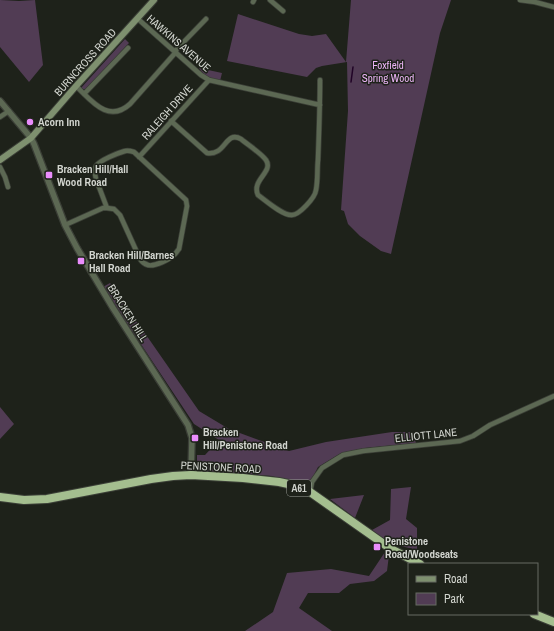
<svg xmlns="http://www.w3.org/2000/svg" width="554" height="631" font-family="'Archivo Narrow',sans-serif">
<rect width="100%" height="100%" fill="#1e221a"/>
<path fill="#513c54" d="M 0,0 L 19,1 L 35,0 L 43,65 L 29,82 L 0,47 Z
M 351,0 L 451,0 L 440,33 L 391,254 L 381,251 L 360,236 L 348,224 L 344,211 L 341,210 L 348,111 L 347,62 L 322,66 L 316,68 L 307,77 L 227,61 L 238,14 L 299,34 L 312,36 L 326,34 L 346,62 Z
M 125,39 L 129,43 L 86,89 L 83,89 L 81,88 Z
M 199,68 L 222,73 L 220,81 C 211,79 204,76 199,68 Z
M 110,283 L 199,411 L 229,429 L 289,451 L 326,442 L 392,432 L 413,432 L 416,443 L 365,448 L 341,453 L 318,467 L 308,487 L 272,476 L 197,470 L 197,455 L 205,455 L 219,440 L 194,424 L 103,287 Z
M 0,407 L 14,424 L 0,439 Z
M 411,487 L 406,519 L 417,528 L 417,550 L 393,544 L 381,537 L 372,530 L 390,520 L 391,489 Z
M 364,495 L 355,518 L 330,499 Z
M 385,552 L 389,555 L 387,571 L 374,581 L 350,584 L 339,593 L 308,593 L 299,608 L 332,631 L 245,631 L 273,612 L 287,573 L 331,569 L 369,576 Z"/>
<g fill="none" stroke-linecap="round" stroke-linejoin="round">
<path stroke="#200326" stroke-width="1.5" d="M 351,82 L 353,67"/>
<g stroke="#3b3f37" stroke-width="6">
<path id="minor" d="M 270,0 L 283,11
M 520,0 L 535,2 L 554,7
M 253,2 L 254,0
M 138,19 L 201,75 L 209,80 L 320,105
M 175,51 L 206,19
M 76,86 C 91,100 108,124 130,104 L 176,52
M 84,94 L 128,48
M 0,117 L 9,111
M 171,121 L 207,153 C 226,156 225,130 241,139 C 248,145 261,153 266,160 C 274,172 251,180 258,195 C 265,200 283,216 292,215 C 299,215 315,198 316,190 C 318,180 317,169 318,160 C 319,133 320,107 320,80
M 139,157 L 209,80
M 0,167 L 5,177 L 8,187
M 65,225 L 103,208 L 107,208 L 114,209 L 120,215 L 140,259 C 142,262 144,264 148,265 C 154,267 171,259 175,254 C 177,252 177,251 179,249 L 187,206 L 186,200 L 134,152 C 131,151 128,150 125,151 C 118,153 100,160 96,166 C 94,170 95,175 96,179 L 107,208
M 310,492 L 312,482 L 322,468 L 343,455 L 363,451 L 460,441 L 473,436 L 490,425 L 554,396"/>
</g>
<g stroke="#3b3f37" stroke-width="8">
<path id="tertiary" d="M 0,101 L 31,138 L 34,144 L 65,225 L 77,248 L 113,308 L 188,425 L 192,438 L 191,475"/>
</g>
<g stroke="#3b3f37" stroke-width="8">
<path id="secondary" d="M 0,160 L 31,138 L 76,86 L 154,0"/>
</g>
<g stroke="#3b3f37" stroke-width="10">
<path id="trunk" d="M 0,497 L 24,500 L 47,499 L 151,479 L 173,476 L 191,475 L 243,478 L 279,482 L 293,485 L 310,492 L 391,549 L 420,564
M 534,614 L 554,622"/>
</g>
<use href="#minor" stroke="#5c6853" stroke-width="4.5"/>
<use href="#tertiary" stroke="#5c6853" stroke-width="5.5"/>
<use href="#secondary" stroke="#7e906f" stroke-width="6"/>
<use href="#trunk" stroke="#a4be8f" stroke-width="8"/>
</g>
<g fill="#ea8dfc" stroke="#1e221a" stroke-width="1.5">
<circle cx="30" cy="122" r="4"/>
<rect x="45" y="171" width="8" height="8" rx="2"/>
<rect x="77" y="257" width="8" height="8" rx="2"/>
<rect x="191" y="434" width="8" height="8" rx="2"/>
<rect x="373" y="543" width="8" height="8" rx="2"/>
</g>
<g text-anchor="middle" stroke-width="3" stroke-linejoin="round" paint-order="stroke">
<rect fill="#1e221a" stroke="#9c9f99" stroke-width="1" x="287" y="480" width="24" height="16" rx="3"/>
<g font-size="10" font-weight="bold" fill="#d2d5cf">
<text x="299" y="492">A61</text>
</g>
<g font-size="11" fill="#d2d5cf" stroke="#1e221a">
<text transform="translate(179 43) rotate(41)" y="4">HAWKINS AVENUE</text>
<text transform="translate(85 62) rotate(-48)" y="4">BURNCROSS ROAD</text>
<text transform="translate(167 112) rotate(-48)" y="4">RALEIGH DRIVE</text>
<text transform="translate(128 313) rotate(58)" y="4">BRACKEN HILL</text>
<text transform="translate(426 435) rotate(-6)" y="4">ELLIOTT LANE</text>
<text transform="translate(221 467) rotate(3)" y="4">PENISTONE ROAD</text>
</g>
<g font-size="11" fill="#ebb4f5" stroke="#1e221a">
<text x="388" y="69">Foxfield<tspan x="388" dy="13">Spring Wood</tspan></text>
</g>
<g font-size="11" font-weight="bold" fill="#d2d5cf" stroke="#1e221a" text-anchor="start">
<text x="38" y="126">Acorn Inn</text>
<text x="57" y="173">Bracken Hill/Hall<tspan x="57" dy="13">Wood Road</tspan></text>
<text x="89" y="259">Bracken Hill/Barnes<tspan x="89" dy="13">Hall Road</tspan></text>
<text x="203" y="436">Bracken<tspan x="203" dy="13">Hill/Penistone Road</tspan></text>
<text x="385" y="545">Penistone<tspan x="385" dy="13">Road/Woodseats</tspan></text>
</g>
</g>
<rect x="408" y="563" width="130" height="52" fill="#1e221a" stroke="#666a62"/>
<rect x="416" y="576" width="20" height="6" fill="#7e906f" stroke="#666a62"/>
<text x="444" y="583" font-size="12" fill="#d2d5cf">Road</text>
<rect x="416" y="593" width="20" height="12" fill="#513c54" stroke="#666a62"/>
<text x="444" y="603" font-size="12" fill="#d2d5cf">Park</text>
</svg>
